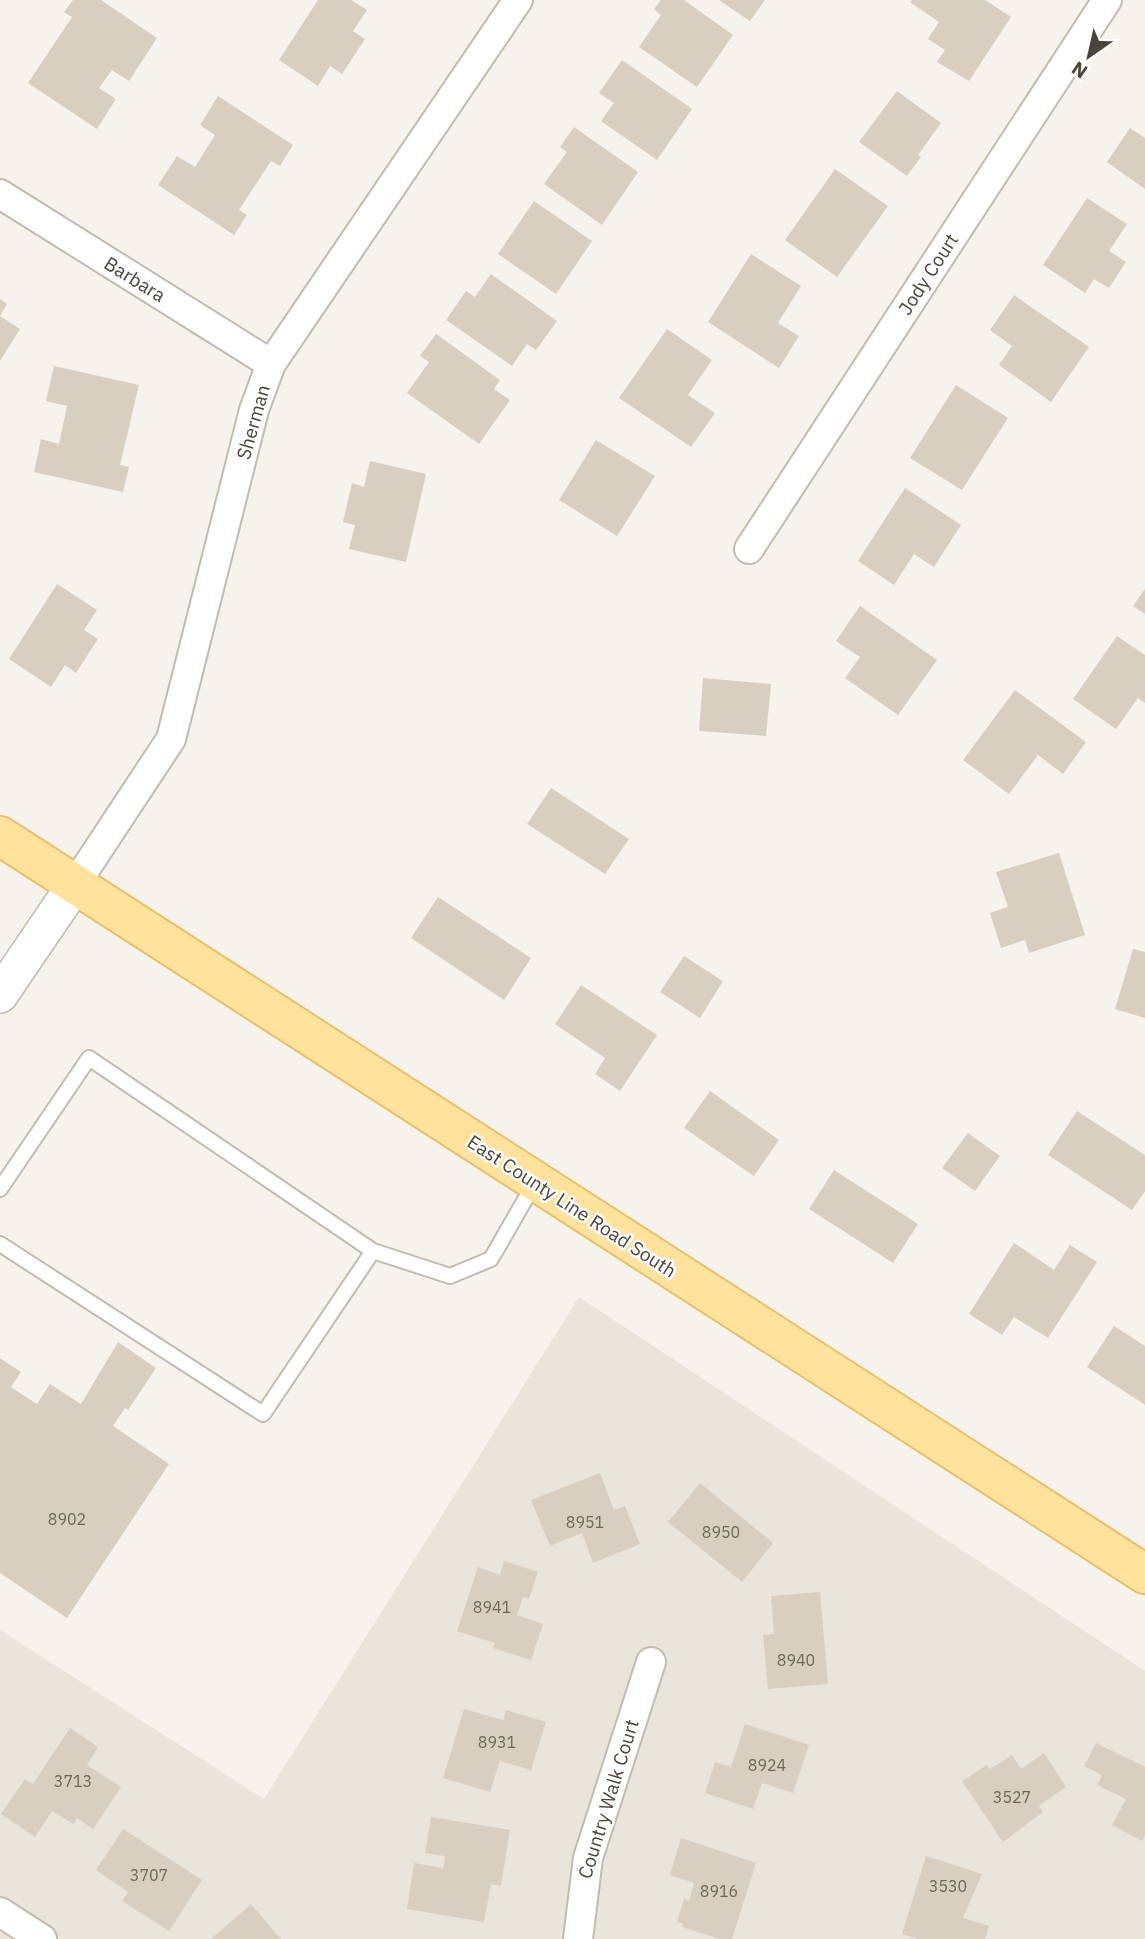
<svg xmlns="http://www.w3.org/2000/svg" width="1145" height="1939" font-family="'IBM Plex Sans',sans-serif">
<rect width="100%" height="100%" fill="#f6f3ec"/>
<path fill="#eae5da" d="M 579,1297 L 1145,1671 L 1145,1939 L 0,1939 L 0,1630 L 264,1799 Z"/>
<path fill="#d8cfc1" d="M 73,0 L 101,0 L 157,38 L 129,81 L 112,70 L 99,88 L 116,99 L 97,129 L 28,83 L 72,17 L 64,12 Z
M 318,0 L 351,0 L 367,10 L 353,31 L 365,39 L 342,74 L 330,66 L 318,86 L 279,60 Z
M 661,0 L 684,0 L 733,35 L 697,87 L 639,47 L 661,15 L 654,9 Z
M 719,0 L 765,0 L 750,21 Z
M 912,0 L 985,0 L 1011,17 L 969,81 L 937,62 L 945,50 L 928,39 L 939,22 L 910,2 Z
M 622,60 L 692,109 L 657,160 L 601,121 L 614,103 L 599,93 Z
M 897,91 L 941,123 L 918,155 L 921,157 L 907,176 L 859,142 Z
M 218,96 L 293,145 L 280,166 L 271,161 L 239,210 L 247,215 L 234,235 L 158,185 L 177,156 L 195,167 L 215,135 L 200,125 Z
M 574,127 L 638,172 L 602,225 L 544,184 L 567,152 L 560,147 Z
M 1130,128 L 1145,138 L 1145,189 L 1107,162 Z
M 835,169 L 888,206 L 837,277 L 785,240 Z
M 1087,198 L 1127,224 L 1109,251 L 1126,262 L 1109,288 L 1094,279 L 1085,293 L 1043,265 Z
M 534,201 L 592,241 L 556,294 L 498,254 Z
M 751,254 L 801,286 L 778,323 L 799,336 L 779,368 L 708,322 Z
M 491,274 L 557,321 L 536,350 L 527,344 L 512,366 L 446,320 L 466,291 L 475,297 Z
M 1014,295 L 1089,347 L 1051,402 L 999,365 L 1012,346 L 990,330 Z
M 0,299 L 7,304 L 0,316 Z
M 0,316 L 20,329 L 0,361 Z
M 667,329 L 712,360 L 688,395 L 715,413 L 691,447 L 619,398 Z
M 436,334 L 500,380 L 494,389 L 510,400 L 479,444 L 407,393 L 429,362 L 420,356 Z
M 54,366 L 139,385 L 120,465 L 129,467 L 123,492 L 34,472 L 41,439 L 59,444 L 67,406 L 46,401 Z
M 956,385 L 1008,418 L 962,490 L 910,458 Z
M 596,440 L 655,476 L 617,536 L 559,500 Z
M 370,461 L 426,474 L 406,562 L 349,549 L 355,525 L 343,522 L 352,483 L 364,487 Z
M 905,488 L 961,525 L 934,567 L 914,554 L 894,585 L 858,561 Z
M 57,584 L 97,610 L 84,630 L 98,639 L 76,673 L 65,665 L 51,687 L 9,659 Z
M 1145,589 L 1145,614 L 1133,606 Z
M 860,606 L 937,660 L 898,715 L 845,678 L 860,657 L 836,641 Z
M 1117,636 L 1145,655 L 1145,703 L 1138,698 L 1116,729 L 1073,699 Z
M 703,678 L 771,684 L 766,736 L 699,731 Z
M 1015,690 L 1086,742 L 1063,774 L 1038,755 L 1009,794 L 963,760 Z
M 551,788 L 629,839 L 605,874 L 527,824 Z
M 1059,853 L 1085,935 L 1029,953 L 1025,940 L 1001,948 L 990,913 L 1008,907 L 996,872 Z
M 438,897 L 531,958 L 504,1000 L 411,938 Z
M 1133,949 L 1145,952 L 1145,1018 L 1115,1009 Z
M 684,956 L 723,981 L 700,1018 L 660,992 Z
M 581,985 L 657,1035 L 620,1091 L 595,1074 L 605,1058 L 555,1024 Z
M 710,1091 L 779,1140 L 754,1176 L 684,1128 Z
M 1077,1111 L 1145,1155 L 1145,1191 L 1132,1210 L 1048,1155 Z
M 968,1133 L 1000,1156 L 975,1191 L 942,1168 Z
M 834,1170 L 918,1224 L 893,1263 L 809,1209 Z
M 1014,1243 L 1054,1270 L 1070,1245 L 1097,1262 L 1048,1338 L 1014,1317 L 1002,1335 L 969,1314 Z
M 1114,1326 L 1145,1346 L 1145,1405 L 1087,1367 Z
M 118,1342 L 156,1368 L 128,1410 L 125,1408 L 113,1426 L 169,1464 L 67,1618 L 0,1573 L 0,1358 L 21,1372 L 11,1387 L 37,1404 L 50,1384 L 81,1404 Z
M 600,1473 L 614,1510 L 625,1506 L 640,1544 L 593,1563 L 582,1533 L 550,1546 L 531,1500 Z
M 700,1483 L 773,1543 L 742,1582 L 668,1522 Z
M 504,1561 L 538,1572 L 529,1599 L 523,1597 L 517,1615 L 543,1624 L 531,1660 L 493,1648 L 495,1643 L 457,1631 L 478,1567 L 500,1575 Z
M 820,1592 L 828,1684 L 768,1689 L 763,1635 L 774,1634 L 771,1596 Z
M 464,1709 L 503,1720 L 506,1710 L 546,1722 L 531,1770 L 500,1761 L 490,1792 L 443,1778 Z
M 745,1724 L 809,1745 L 793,1793 L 762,1783 L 753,1809 L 705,1793 L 715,1762 L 731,1767 Z
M 70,1728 L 98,1747 L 87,1765 L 121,1787 L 93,1829 L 77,1818 L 73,1824 L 52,1811 L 35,1837 L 1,1814 L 25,1779 L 33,1784 Z
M 1096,1743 L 1145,1767 L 1145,1835 L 1142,1841 L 1112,1825 L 1126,1799 L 1097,1785 L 1102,1775 L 1084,1766 Z
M 1044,1753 L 1066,1787 L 1039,1806 L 1043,1812 L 1003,1842 L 962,1781 L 987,1765 L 990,1769 L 1012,1755 L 1021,1769 Z
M 431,1817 L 510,1830 L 501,1886 L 491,1884 L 484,1922 L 407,1909 L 414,1863 L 443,1868 L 445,1856 L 425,1853 Z
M 123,1829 L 202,1880 L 169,1931 L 122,1901 L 128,1892 L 96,1870 Z
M 681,1838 L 756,1863 L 732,1939 L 720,1939 L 682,1927 L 683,1924 L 677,1922 L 684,1899 L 689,1901 L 694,1883 L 670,1875 Z
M 926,1856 L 982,1874 L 963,1918 L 989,1926 L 985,1939 L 918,1939 L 902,1934 Z
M 251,1904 L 281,1939 L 211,1939 Z"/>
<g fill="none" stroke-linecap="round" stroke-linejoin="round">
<g stroke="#c2bbae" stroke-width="18">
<path id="service" d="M 0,1189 L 89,1058 L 373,1251 L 450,1276 L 491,1259 L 534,1184
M 0,1244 L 263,1414 L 373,1251"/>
</g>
<g stroke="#c2bbae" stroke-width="32">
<path id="minor" d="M 0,194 L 271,364
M 749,549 L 1107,0
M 76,883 L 171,739 L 254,410 L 271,364 L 518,0
M 0,1912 L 42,1939
M 578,1939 L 588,1858 L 651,1662"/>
</g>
<g stroke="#c2bbae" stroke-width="38">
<path id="tertiary" d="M 0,995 L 76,883"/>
</g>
<g stroke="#e6c16a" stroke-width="42">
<path id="primary" d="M 0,836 L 1145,1574"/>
</g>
<use href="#service" stroke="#fff" stroke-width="14"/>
<use href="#minor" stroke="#fff" stroke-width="28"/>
<use href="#tertiary" stroke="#fff" stroke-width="35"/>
<use href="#primary" stroke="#ffe39c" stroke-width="38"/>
</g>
<g text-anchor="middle" stroke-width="5" stroke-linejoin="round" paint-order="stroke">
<g font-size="16" fill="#6e675b">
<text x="67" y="1525">8902</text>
<text x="585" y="1528">8951</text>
<text x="721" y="1538">8950</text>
<text x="492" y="1613">8941</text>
<text x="796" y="1666">8940</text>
<text x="497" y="1748">8931</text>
<text x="767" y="1771">8924</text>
<text x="73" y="1787">3713</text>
<text x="1012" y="1803">3527</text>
<text x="149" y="1881">3707</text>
<text x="948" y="1892">3530</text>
<text x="719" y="1897">8916</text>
</g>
<g font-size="19" fill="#4b4439" stroke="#fff">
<text transform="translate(928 274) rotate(-57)" y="7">Jody Court</text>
<text transform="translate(135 279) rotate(32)" y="7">Barbara</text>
<text transform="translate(253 422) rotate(-74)" y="7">Sherman</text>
<text transform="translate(572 1206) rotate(33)" y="7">East County Line Road South</text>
<text transform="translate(608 1799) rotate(-73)" y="7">Country Walk Court</text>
</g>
</g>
<g transform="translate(1089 56) rotate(214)" stroke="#ffffff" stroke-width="5" paint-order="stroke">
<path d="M0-5L12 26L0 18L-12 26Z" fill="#4b4439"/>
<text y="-10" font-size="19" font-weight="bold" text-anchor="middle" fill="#4b4439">N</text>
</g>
</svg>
